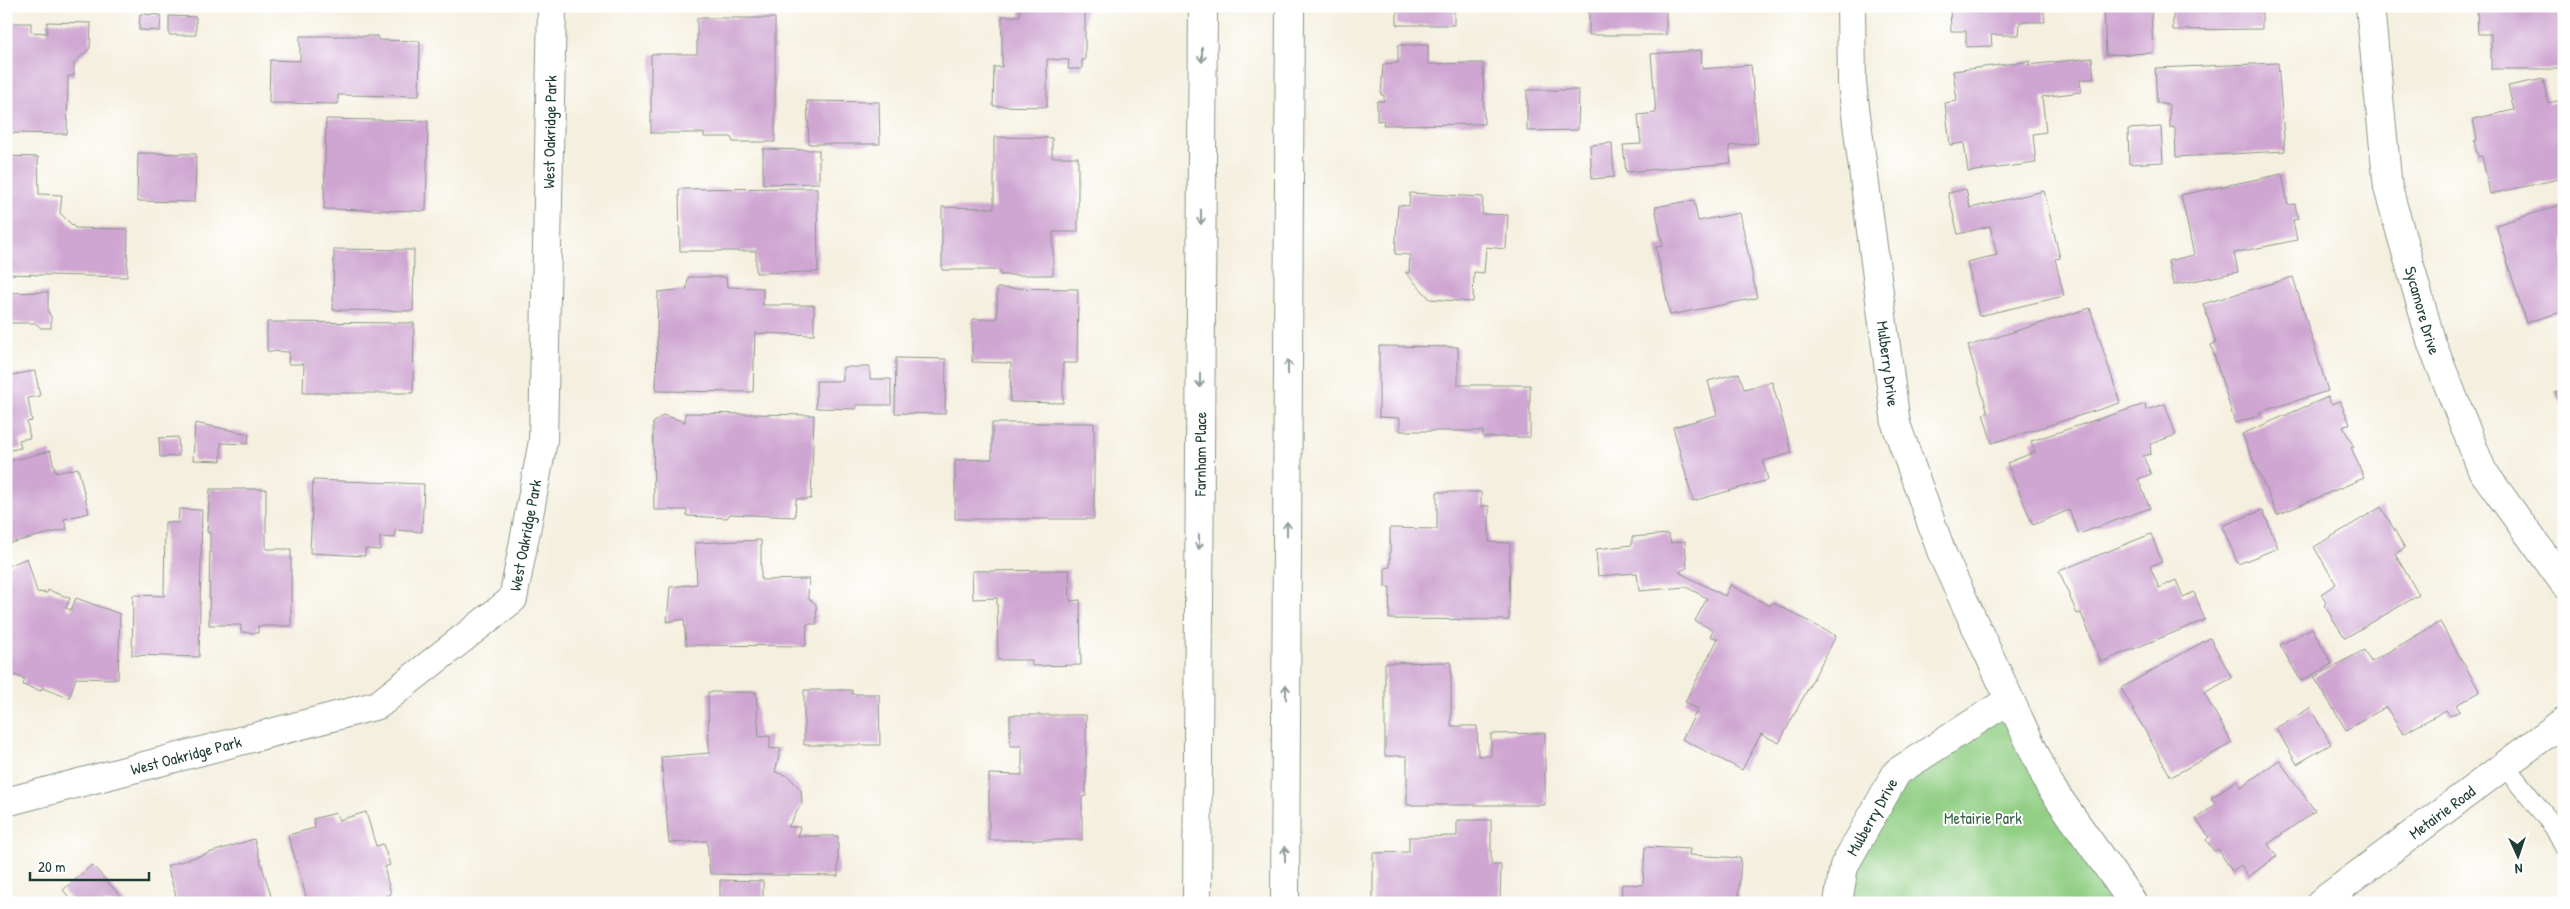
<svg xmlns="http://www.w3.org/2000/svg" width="2570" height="909" font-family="'Patrick Hand',sans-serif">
<rect width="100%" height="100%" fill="#fff"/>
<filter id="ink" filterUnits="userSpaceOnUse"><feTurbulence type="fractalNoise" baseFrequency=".02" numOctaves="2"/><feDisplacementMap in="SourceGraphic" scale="10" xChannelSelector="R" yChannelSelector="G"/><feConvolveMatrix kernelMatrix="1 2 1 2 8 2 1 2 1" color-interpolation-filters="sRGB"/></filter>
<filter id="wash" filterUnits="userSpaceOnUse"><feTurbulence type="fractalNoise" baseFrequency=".0096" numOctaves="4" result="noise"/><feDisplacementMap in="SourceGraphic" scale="20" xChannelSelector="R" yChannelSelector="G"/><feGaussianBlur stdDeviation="1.12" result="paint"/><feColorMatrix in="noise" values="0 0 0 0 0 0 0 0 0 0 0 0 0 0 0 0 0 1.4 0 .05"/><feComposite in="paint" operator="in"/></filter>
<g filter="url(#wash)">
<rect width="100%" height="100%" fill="#f4efde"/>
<path fill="#92cf85" stroke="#58865c" d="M 2009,700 L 2139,903 L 1843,903 L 1897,772 Z"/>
<g id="blocks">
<path fill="#cfa5d2" d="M 1020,6 L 1085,6 L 1085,60 L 1082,60 L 1082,69 L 1068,69 L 1069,60 L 1047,59 L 1047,107 L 993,106 L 994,67 L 1002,67 L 1002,16 L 1020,16 Z
M 1397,6 L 1454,6 L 1454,25 L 1397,25 Z
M 1589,6 L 1666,6 L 1666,35 L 1589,35 Z
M 1950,6 L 2043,6 L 2045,22 L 2020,22 L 2019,35 L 1991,35 L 1992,46 L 1966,47 L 1966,31 L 1951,31 Z
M 2151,6 L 2153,53 L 2106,55 L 2104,7 Z
M 2173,6 L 2262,6 L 2262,29 L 2173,30 Z
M 2477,6 L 2564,6 L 2564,69 L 2491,69 L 2491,34 L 2478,34 Z
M 140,14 L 161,15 L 160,31 L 139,30 Z
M 169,16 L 196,17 L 196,35 L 169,35 Z
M 697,18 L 775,18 L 775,142 L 733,142 L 731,137 L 704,137 L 704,133 L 651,133 L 651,54 L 697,54 Z
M 47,22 L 91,23 L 90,48 L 74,63 L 74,76 L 68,76 L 67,134 L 9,133 L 9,136 L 6,136 L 6,23 L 31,23 L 31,32 L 47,33 Z
M 300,36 L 377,36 L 378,40 L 420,41 L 419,96 L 338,95 L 338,104 L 269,103 L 270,60 L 300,61 Z
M 1398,45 L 1428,45 L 1428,64 L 1483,63 L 1484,124 L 1383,125 L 1384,120 L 1377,121 L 1377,101 L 1384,101 L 1384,95 L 1381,95 L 1383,64 L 1398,63 Z
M 1701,50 L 1702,69 L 1751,65 L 1758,143 L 1729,146 L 1731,163 L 1626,172 L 1623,145 L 1641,144 L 1638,115 L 1656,113 L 1651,54 Z
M 2092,58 L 2094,78 L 2080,80 L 2081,92 L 2042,97 L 2046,132 L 2033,134 L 2036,163 L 1968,172 L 1964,143 L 1950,145 L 1945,103 L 1957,101 L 1953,71 L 2030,61 L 2028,65 Z
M 2278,63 L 2285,151 L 2176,157 L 2175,128 L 2170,127 L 2169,105 L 2157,103 L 2155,68 Z
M 2543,79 L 2548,103 L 2562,100 L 2564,108 L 2564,178 L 2490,194 L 2482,156 L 2478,157 L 2474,141 L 2477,140 L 2473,119 L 2514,110 L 2508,86 Z
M 1527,90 L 1579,90 L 1578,130 L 1527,131 Z
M 807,101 L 879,102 L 880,144 L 809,144 Z
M 326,119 L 428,121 L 426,211 L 324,209 Z
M 2161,127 L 2163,162 L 2129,164 L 2128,129 Z
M 994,137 L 1052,138 L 1052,157 L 1078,157 L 1078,232 L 1053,232 L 1053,275 L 1000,275 L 1000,270 L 942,270 L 942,207 L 994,208 Z
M 1612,143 L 1614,177 L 1592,179 L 1590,145 Z
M 763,149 L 819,150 L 819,183 L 763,184 Z
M 138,153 L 196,154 L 195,202 L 137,201 Z
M 6,156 L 38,157 L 39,194 L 62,195 L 60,213 L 75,228 L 128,229 L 127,277 L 6,274 Z
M 2282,174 L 2288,205 L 2295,204 L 2298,219 L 2293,220 L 2297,240 L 2234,253 L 2238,272 L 2173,285 L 2168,261 L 2194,255 L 2181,195 Z
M 817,188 L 818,272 L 756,273 L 756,251 L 680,251 L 679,189 Z
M 1966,189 L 1970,208 L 2044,191 L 2060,258 L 2055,259 L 2064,296 L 1979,316 L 1967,262 L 1997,255 L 1990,226 L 1958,234 L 1948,193 Z
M 1410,193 L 1483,197 L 1482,214 L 1508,215 L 1506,249 L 1486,247 L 1484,273 L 1474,272 L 1473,302 L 1430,299 L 1405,272 L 1409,273 L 1410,255 L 1395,254 L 1398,205 L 1409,206 Z
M 1694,200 L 1698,221 L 1740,213 L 1757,298 L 1670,315 L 1656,247 L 1663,246 L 1655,207 Z
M 2564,204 L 2564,311 L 2526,323 L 2496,225 Z
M 334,249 L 414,250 L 413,311 L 333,310 Z
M 688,277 L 726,277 L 727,287 L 763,288 L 763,305 L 814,305 L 814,335 L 755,333 L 753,392 L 656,391 L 658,292 L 687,289 Z
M 2293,277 L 2328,391 L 2259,412 L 2261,415 L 2235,423 L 2211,345 L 2216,343 L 2203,304 Z
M 997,288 L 1078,289 L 1077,363 L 1063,363 L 1063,403 L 1010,402 L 1011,363 L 972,362 L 972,319 L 997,319 Z
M 48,292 L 48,312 L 51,316 L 51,328 L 41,328 L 35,323 L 6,323 L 6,293 Z
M 2090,308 L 2120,403 L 1992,443 L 1983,414 L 1988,413 L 1968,346 Z
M 267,322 L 414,323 L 413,393 L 303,393 L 304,364 L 288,364 L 289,352 L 267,351 Z
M 1379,346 L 1458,347 L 1458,385 L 1530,385 L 1530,437 L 1483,437 L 1483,431 L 1400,431 L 1400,418 L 1379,417 Z
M 896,358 L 946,359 L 945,414 L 895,413 Z
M 843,367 L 870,367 L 870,379 L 891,379 L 891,405 L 856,405 L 856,409 L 816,408 L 816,381 L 843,381 Z
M 35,371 L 40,396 L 28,398 L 32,421 L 27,422 L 30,438 L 19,440 L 21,448 L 6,451 L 6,376 Z
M 1739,373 L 1744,389 L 1772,382 L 1792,453 L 1763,461 L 1768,480 L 1693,501 L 1673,427 L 1717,415 L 1708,381 Z
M 2564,389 L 2564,411 L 2555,393 Z
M 2328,397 L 2331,404 L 2340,401 L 2350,424 L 2343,427 L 2354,447 L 2351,447 L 2364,478 L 2277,515 L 2242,434 Z
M 2145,404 L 2146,410 L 2165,404 L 2176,435 L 2150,444 L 2151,454 L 2143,456 L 2151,474 L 2138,479 L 2150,508 L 2079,534 L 2069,510 L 2033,525 L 2007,463 L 2035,452 L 2031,441 Z
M 685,413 L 814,415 L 811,499 L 796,499 L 795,517 L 730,514 L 727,518 L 687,516 L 687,510 L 654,510 L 653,423 L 663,415 L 685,422 Z
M 195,423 L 249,434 L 248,444 L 221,443 L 221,461 L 193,460 Z
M 992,423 L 1094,423 L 1094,519 L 955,519 L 955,460 L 992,459 Z
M 178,437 L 179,456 L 160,457 L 159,438 Z
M 50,451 L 56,473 L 78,468 L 89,513 L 64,519 L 67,529 L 6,544 L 6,462 Z
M 313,480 L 424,484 L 422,532 L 395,530 L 395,538 L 380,537 L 380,550 L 365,549 L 365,556 L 310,553 Z
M 210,489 L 266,489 L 266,549 L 291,549 L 291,626 L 258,626 L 258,633 L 241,632 L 241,625 L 209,625 L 210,533 L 207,532 Z
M 1437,492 L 1481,492 L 1481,506 L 1489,506 L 1489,542 L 1510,543 L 1509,620 L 1389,619 L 1390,587 L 1385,587 L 1385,568 L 1390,567 L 1390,528 L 1437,529 Z
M 2381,507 L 2405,548 L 2395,554 L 2419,595 L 2345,638 L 2324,605 L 2326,603 L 2321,594 L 2336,584 L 2314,547 Z
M 179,509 L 202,510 L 199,657 L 132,655 L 133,595 L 164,596 L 165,522 L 178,523 Z
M 2263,510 L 2278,548 L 2238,564 L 2222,526 Z
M 1668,534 L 1671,543 L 1685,541 L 1687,568 L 1680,571 L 1680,573 L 1725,596 L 1730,585 L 1770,606 L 1772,602 L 1836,636 L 1779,743 L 1761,734 L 1742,770 L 1682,739 L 1698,709 L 1685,702 L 1718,639 L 1710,636 L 1713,630 L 1695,621 L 1707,598 L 1686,587 L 1639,591 L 1637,573 L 1598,576 L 1596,549 L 1632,545 L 1632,537 Z
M 2151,534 L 2162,562 L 2150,566 L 2159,588 L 2176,580 L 2183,597 L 2194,592 L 2205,620 L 2101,662 L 2081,613 L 2077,614 L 2059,571 Z
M 761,540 L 761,580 L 809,579 L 808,598 L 816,604 L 817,624 L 807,624 L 806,646 L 686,645 L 684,619 L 667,622 L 670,587 L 697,584 L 695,543 Z
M 27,558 L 37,592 L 47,593 L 48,590 L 70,598 L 66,608 L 71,610 L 76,598 L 120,614 L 118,679 L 76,678 L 69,698 L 42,688 L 41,691 L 23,685 L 25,679 L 6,672 L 6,608 L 8,602 L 6,598 L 6,567 Z
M 1069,570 L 1070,601 L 1080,600 L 1081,665 L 1032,666 L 1032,660 L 998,660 L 997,598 L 973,599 L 972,571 Z
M 2440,622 L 2480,692 L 2456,705 L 2460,711 L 2450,716 L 2446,710 L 2403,734 L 2386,707 L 2346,730 L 2314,677 L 2364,650 L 2371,662 Z
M 2312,628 L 2332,664 L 2301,681 L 2280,645 Z
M 2210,638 L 2232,678 L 2204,693 L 2232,743 L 2171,777 L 2121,688 Z
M 1451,662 L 1451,726 L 1477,726 L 1478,756 L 1491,756 L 1491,734 L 1545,733 L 1545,805 L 1407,805 L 1407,756 L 1385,756 L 1385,663 Z
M 804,690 L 852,690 L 852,694 L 879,694 L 880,745 L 804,745 Z
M 708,692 L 756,692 L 759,737 L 770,736 L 770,749 L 781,748 L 775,772 L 788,776 L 801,790 L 802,803 L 788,827 L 800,827 L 797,836 L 838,836 L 838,876 L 710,874 L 707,841 L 669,843 L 661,757 L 709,753 Z
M 2310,708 L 2331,744 L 2297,764 L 2276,728 Z
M 1010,715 L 1086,715 L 1086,796 L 1082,797 L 1082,840 L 989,840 L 989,774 L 1022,775 L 1022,746 L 1010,746 Z
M 2279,760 L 2315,811 L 2268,844 L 2277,856 L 2248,877 L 2241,865 L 2232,871 L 2218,849 L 2214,851 L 2206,840 L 2209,837 L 2196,819 L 2216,804 L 2211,798 L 2237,780 L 2241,787 Z
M 366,812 L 376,846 L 383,844 L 390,865 L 384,867 L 391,894 L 386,896 L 388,903 L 308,903 L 288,835 L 315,828 L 313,819 L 336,813 L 339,820 Z
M 1457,820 L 1491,820 L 1491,865 L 1501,865 L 1500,900 L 1480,900 L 1480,903 L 1373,903 L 1373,853 L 1409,852 L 1409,837 L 1457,836 Z
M 254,839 L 273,903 L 178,903 L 167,866 Z
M 1645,847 L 1690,849 L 1689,855 L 1741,858 L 1738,903 L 1621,903 L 1622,884 L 1643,885 Z
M 92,865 L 127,903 L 72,903 L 73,902 L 63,890 Z
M 720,880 L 763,881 L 763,903 L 720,903 Z"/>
</g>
</g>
<g filter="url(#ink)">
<use href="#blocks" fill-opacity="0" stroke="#8a9689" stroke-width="1"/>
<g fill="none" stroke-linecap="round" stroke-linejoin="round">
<g stroke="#8a9689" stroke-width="21">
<path id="service" d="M 2504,765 L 2554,827 L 2564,846"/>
</g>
<g stroke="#8a9689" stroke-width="30">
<g id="minor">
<path id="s1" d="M 1851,6 L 1852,84 L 1896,424 L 1943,556 L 2050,786 L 2133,903"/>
<path id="s2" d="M 2370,6 L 2388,188 L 2432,344 L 2482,470 L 2564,583"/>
<path id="s3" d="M 6,802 L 378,705 L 513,599 L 543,441 L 552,6"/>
<path id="s4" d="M 1197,903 L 1203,6"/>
<path d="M 1285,903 L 1290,6"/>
<path id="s5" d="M 1838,903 L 1844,866 L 1897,772 L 2009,700"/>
</g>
</g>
<g stroke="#8a9689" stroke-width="30">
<g id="secondary">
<path id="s6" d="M 2320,903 L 2564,721"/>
</g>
</g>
<use href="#service" stroke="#fff" stroke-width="19"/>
<use href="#minor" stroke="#fff" stroke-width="28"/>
<use href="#secondary" stroke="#fff" stroke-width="28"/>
</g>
<defs><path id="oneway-shaft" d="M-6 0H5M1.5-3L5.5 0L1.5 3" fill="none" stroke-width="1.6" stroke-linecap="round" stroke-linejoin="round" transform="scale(1.25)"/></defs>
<g stroke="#8f9e9a">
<use href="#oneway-shaft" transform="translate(1202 55) rotate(90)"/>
<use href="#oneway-shaft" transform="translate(1201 217) rotate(90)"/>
<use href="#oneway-shaft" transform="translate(1288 367) rotate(-90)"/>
<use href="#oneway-shaft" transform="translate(1200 380) rotate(90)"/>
<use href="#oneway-shaft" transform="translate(1287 529) rotate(-90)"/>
<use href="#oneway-shaft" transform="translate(1199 542) rotate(90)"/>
<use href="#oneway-shaft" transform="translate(1286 692) rotate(-90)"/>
<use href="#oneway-shaft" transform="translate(1285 854) rotate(-90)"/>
</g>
</g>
<g text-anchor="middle" stroke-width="4" stroke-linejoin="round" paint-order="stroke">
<g font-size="16" fill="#1f3d34" stroke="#fff">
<text dy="6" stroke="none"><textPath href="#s3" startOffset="1026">West Oakridge Park</textPath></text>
<text dy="6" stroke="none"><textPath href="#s2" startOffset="310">Sycamore Drive</textPath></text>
<text dy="6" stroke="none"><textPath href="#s1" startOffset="360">Mulberry Drive</textPath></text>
<text dy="6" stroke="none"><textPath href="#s4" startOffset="449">Farnham Place</textPath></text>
<text dy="6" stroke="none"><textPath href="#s3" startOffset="621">West Oakridge Park</textPath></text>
<text dy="6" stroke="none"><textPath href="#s3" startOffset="186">West Oakridge Park</textPath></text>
<text dy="6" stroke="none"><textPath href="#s6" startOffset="152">Metairie Road</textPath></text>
<text dy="6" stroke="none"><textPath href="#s5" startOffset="94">Mulberry Drive</textPath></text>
</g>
<g font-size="16" fill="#3c6248" stroke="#fff">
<text x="1983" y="824">Metairie Park</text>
</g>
</g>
<rect width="2570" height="909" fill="none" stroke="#fff" stroke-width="25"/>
<g transform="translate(2518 856) rotate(177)" stroke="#ffffff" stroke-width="4" paint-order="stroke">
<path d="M0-4L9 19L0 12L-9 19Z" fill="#1f3d34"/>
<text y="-8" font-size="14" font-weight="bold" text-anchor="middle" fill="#1f3d34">N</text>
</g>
<path d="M30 872v8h119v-8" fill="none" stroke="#1f3d34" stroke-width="2.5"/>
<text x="38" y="872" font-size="15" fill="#1f3d34" stroke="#ffffff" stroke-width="4" paint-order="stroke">20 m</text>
</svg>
